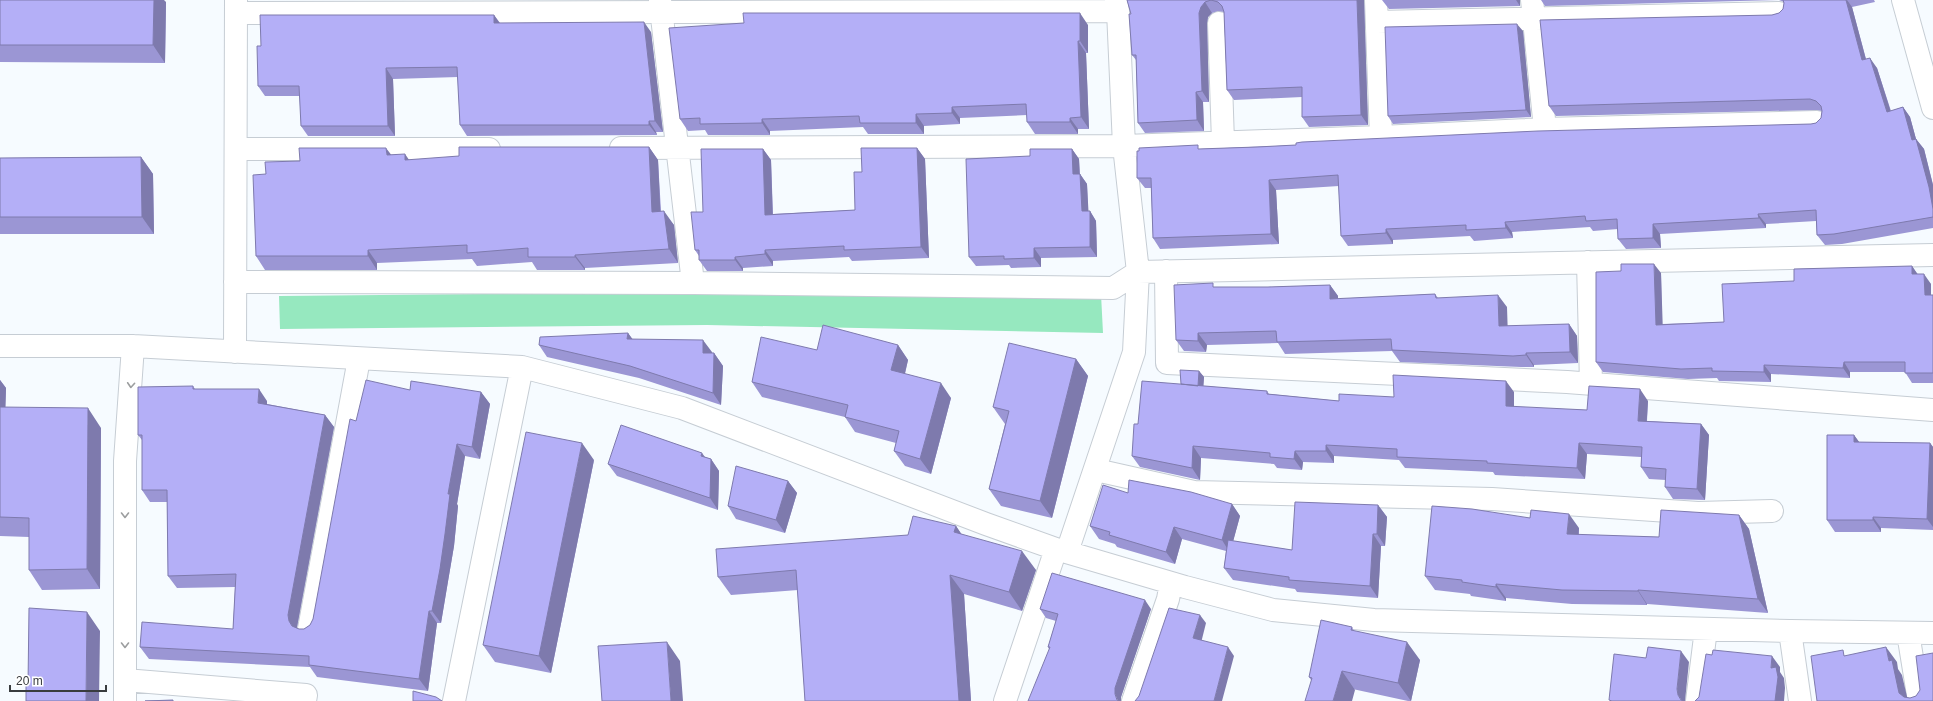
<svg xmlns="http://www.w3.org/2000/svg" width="1933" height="701" font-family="Helvetica,sans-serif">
<rect width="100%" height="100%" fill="#f6fbff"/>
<path fill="#96e8bf" d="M 710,292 L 1101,294 L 1103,333 L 707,325 L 280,329 L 279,296 Z"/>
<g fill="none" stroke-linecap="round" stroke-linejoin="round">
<g stroke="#c6cdd4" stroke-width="24">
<path id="minor" d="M 660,0 L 693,283
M 1376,0 L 1381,137
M 1532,0 L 1545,129
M 1903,0 L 1933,108
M 236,13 L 1118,11
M 1377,22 L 1779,13
M 1219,23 L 1223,142
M 621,148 L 1124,146 L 1381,137 L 1545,129 L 1817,122
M 236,149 L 489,149
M 1588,262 L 1591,384
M 1166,271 L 1167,363 L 1567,382 L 1933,410
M 235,282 L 693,283 L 1113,288 L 1138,272 L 1124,146 L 1118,11 L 1116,0
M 0,346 L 133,346 L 522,367 L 682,408 L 986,524 L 1056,549 L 1185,587 L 1273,610 L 1374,620 L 1790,631 L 1933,633
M 235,352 L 236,0
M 1096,470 L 1194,492 L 1492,499 L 1698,513 L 1772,511
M 1067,552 L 1134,352 L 1138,272 L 1933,255
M 309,629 L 359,359
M 1790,631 L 1800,701
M 1908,633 L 1919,701
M 125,680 L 306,695 L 305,701
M 125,701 L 125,461 L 133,346
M 454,701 L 522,367
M 1005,701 L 1056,549
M 1133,701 L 1168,599 L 1171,583
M 1697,701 L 1706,629"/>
</g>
<use href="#minor" stroke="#fff" stroke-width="22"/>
</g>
<path fill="#9b96d4" d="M 0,0 L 166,2 L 165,63 L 0,62 Z
M 1127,0 L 1364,0 L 1368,125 L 1309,127 L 1302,117 L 1302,97 L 1234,100 L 1227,90 L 1224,12 L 1218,11 L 1212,13 L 1208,17 L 1207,23 L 1209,102 L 1203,102 L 1204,131 L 1145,133 L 1138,123 L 1136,60 L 1132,55 L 1131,14 Z
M 1382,0 L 1520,0 L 1520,6 L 1389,9 Z
M 1541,0 L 1874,0 L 1875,2 L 1852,7 L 1866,59 L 1877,68 L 1891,111 L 1903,107 L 1910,117 L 1916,139 L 1924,149 L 1933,185 L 1933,228 L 1842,244 L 1825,245 L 1817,235 L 1816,221 L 1766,224 L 1766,228 L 1660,234 L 1661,248 L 1626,249 L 1618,239 L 1618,229 L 1593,231 L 1590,227 L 1512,232 L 1513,238 L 1474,241 L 1470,236 L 1393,240 L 1393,244 L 1348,246 L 1341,236 L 1339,186 L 1276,190 L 1279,244 L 1160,249 L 1153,238 L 1151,188 L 1145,188 L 1137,178 L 1200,149 L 1811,124 L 1816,123 L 1821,118 L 1822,111 L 1817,110 L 1556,116 L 1549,106 L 1772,15 L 1779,13 L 1783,9 L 1784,3 L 1784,2 L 1779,0 L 1545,6 Z
M 494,15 L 500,23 L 651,32 L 663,132 L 656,132 L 657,135 L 467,136 L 460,125 L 458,77 L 393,79 L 395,136 L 308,136 L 301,126 L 300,96 L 265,96 L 258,86 L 261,46 Z
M 1088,25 L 1088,53 L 1086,53 L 1089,129 L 1078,129 L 1078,134 L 1035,134 L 1027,122 L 1027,115 L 960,118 L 960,124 L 924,126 L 924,134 L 868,134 L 863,127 L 770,131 L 770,135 L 708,135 L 705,130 L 688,131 L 680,119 Z
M 1523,31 L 1531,117 L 1393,124 L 1388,116 Z
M 649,147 L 658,160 L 661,211 L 674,225 L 678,263 L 585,268 L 585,270 L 537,270 L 532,262 L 477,266 L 472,259 L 377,263 L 377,270 L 265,270 L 256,256 L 266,174 L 391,155 L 408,160 Z
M 917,148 L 925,159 L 929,258 L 852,261 L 849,257 L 773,261 L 773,266 L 743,268 L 743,271 L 707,271 L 699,260 L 699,256 L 695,250 L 703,212 L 763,149 L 771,160 L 773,214 L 855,210 L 862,172 Z
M 1072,149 L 1079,159 L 1080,174 L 1087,184 L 1088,211 L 1090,211 L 1096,221 L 1097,257 L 1041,258 L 1041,267 L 1011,268 L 1009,265 L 976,266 L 969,257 L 1030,156 Z
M 141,157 L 153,174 L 154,234 L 0,234 L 0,158 Z
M 1912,266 L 1917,274 L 1931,284 L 1931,295 L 1933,295 L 1933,383 L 1912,383 L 1905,372 L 1850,372 L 1850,378 L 1771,374 L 1771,382 L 1719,381 L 1717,378 L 1688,379 L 1603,372 L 1596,362 L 1661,273 L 1662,324 L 1724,322 L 1794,281 Z
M 1330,285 L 1338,296 L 1338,299 L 1435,294 L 1438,298 L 1507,307 L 1507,326 L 1569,324 L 1577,336 L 1578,363 L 1534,365 L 1534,367 L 1521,367 L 1400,362 L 1392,351 L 1285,354 L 1278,343 L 1207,345 L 1206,352 L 1184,351 L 1176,340 L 1215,287 L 1268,287 Z
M 628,333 L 632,339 L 714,353 L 723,366 L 721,405 L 639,378 L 547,357 L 539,345 Z
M 898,345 L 908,360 L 905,374 L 951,398 L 931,474 L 905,466 L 894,451 L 896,443 L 855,432 L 845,417 L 762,397 L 752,382 L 817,350 Z
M 1076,359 L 1088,376 L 1052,518 L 1001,506 L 989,489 L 1005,424 L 993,407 Z
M 1199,371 L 1204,377 L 1203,386 L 1267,391 L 1269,394 L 1339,401 L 1394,397 L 1514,392 L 1514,407 L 1587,410 L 1648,401 L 1647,421 L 1701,424 L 1709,435 L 1705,500 L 1673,499 L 1665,487 L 1666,480 L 1649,479 L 1641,467 L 1641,457 L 1587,454 L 1585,479 L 1495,475 L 1493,472 L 1405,468 L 1399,460 L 1334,456 L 1334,463 L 1303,462 L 1302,470 L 1277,468 L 1274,464 L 1201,458 L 1200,480 L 1140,467 L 1132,456 L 1181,384 Z
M 0,380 L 6,388 L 5,407 L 101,428 L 100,589 L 42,590 L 29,570 L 29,537 L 0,536 Z
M 193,386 L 195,389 L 267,401 L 267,404 L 325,415 L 334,427 L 297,627 L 297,628 L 299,629 L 304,629 L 310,625 L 313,619 L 356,421 L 410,390 L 481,392 L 490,404 L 480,459 L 465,456 L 457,504 L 458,506 L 454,546 L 448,581 L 441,623 L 437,623 L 428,691 L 317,677 L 310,667 L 149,659 L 140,647 L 233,629 L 235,587 L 177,588 L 168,576 L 167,502 L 150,502 L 142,490 L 142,440 L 138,435 Z
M 1854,435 L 1859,442 L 1930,443 L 1933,447 L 1933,530 L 1881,528 L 1881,532 L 1835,532 L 1827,520 Z
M 705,457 L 711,459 L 719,471 L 718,510 L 617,476 L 608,464 Z
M 594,460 L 551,673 L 495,662 L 483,645 Z
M 788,481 L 797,493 L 785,533 L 736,519 L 728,506 Z
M 1128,493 L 1232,504 L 1240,516 L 1233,541 L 1292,550 L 1378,505 L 1387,517 L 1385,546 L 1381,546 L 1378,598 L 1297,592 L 1295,589 L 1233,580 L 1224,568 L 1226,551 L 1182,539 L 1175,564 L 1117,547 L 1115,544 L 1099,539 L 1090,526 Z
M 1739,515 L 1749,529 L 1768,613 L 1647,604 L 1647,605 L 1572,604 L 1506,598 L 1506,601 L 1471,596 L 1470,594 L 1435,590 L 1425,576 L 1579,528 L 1579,535 L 1659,537 Z
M 956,526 L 961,534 L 1036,570 L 1022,611 L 964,594 L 971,701 L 805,701 L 798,590 L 731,595 L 718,577 L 908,535 Z
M 1040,609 L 1151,609 L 1121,697 L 1049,649 L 1048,647 L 1056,621 L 1046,618 Z
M 1352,627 L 1354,631 L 1420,660 L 1411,701 L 1408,701 L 1311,680 L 1309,677 Z"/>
<path fill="#7e7aad" d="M 154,0 L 164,0 L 166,2 L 165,63 L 153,45 Z
M 1357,0 L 1364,0 L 1368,125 L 1361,115 Z
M 1516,0 L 1520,0 L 1520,6 Z
M 1846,0 L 1847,0 L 1852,7 L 1869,71 L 1862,60 Z
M 1205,2 L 1212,13 L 1208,17 L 1207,23 L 1209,102 L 1202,91 L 1199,13 L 1201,7 Z
M 1080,13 L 1088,25 L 1088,53 L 1080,41 Z
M 494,15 L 501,25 L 494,23 Z
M 644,22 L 651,32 L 663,132 L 655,121 Z
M 1517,24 L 1523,31 L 1531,117 L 1526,110 Z
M 1078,41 L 1086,53 L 1089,129 L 1081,117 Z
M 1870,58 L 1877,68 L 1894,122 L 1887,112 Z
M 386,68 L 393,79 L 395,136 L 388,126 Z
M 1196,92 L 1203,102 L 1204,131 L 1197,120 Z
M 952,107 L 960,118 L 960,124 L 952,113 Z
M 1903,107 L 1910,117 L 1919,150 L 1912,140 Z
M 916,114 L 924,126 L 924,134 L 916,123 Z
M 1070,118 L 1078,129 L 1078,134 L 1070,122 Z
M 762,119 L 770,131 L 770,135 L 762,123 Z
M 649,121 L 656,132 L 657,135 L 649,125 Z
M 1916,139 L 1924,149 L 1933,185 L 1933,209 Z
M 649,147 L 658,160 L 661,225 L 652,212 Z
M 386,148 L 396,161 L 387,155 Z
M 917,148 L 925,159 L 929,258 L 921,247 Z
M 763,149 L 771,160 L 773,226 L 765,215 Z
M 1072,149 L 1079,159 L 1080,184 L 1073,174 Z
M 405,154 L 414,167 L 405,160 Z
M 141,157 L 153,174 L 154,234 L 142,217 Z
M 1080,174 L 1087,184 L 1089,221 L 1082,211 Z
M 1269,180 L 1276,190 L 1279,244 L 1271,234 Z
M 664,211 L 674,225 L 678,263 L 669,249 Z
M 1090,211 L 1096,221 L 1097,257 L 1090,247 Z
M 1758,214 L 1766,224 L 1766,228 L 1759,218 Z
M 1505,222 L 1512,232 L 1513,238 L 1506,228 Z
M 1653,224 L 1660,234 L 1661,248 L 1653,238 Z
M 1386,229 L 1393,240 L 1393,244 L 1386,233 Z
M 1034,248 L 1041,258 L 1041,267 L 1034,258 Z
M 368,250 L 377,263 L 377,270 L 368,256 Z
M 765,250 L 773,261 L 773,266 L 765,254 Z
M 575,255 L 585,268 L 585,270 L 575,257 Z
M 735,257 L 743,268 L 743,271 L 735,260 Z
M 1654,264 L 1661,273 L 1663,334 L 1656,325 Z
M 1912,266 L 1919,276 L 1912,274 Z
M 1924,274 L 1931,284 L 1931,305 L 1925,295 Z
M 1330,285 L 1338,296 L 1338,311 L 1330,299 Z
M 1498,295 L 1507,307 L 1508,338 L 1499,326 Z
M 1569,324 L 1577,336 L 1578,363 L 1570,352 Z
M 628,333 L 637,345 L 627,339 Z
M 1198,333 L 1207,345 L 1206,352 L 1198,341 Z
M 703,340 L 712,352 L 711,365 L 703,353 Z
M 898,345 L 908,360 L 902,385 L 891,370 Z
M 714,353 L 723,366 L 721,405 L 713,393 Z
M 1526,353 L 1534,365 L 1534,367 L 1526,355 Z
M 1076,359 L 1088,376 L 1052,518 L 1040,501 Z
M 1844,362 L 1850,372 L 1850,378 L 1843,368 Z
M 1764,365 L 1771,374 L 1771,382 L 1764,372 Z
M 1199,371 L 1204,377 L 1203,394 L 1198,387 Z
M 0,380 L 6,388 L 5,427 L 0,420 Z
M 1506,381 L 1514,392 L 1514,418 L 1506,406 Z
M 941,383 L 951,398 L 931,474 L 920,459 Z
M 259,389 L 267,401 L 267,415 L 258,403 Z
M 1640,389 L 1648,401 L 1646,432 L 1638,421 Z
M 481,392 L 490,404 L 480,459 L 472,447 Z
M 88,408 L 101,428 L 100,589 L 87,569 Z
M 325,415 L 334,427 L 297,627 L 297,633 L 289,621 L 288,615 Z
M 1701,424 L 1709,435 L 1705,500 L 1697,489 Z
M 1854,435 L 1862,446 L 1854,442 Z
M 582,443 L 594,460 L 551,673 L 539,656 Z
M 1579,443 L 1587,454 L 1585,479 L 1577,468 Z
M 1930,443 L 1933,447 L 1933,527 L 1927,519 Z
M 457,444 L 465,456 L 457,504 L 458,506 L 454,546 L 441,623 L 432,611 L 448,494 Z
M 1326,445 L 1334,456 L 1334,463 L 1326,451 Z
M 1193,446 L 1201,458 L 1200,480 L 1192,468 Z
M 1295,451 L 1303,462 L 1302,470 L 1294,459 Z
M 702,453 L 711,465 L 711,459 L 719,471 L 718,510 L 710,498 L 701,456 Z
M 788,481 L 797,493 L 785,533 L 776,520 Z
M 1232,504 L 1240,516 L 1230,553 L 1222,540 Z
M 1378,505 L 1387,517 L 1385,546 L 1377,534 Z
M 1569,514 L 1579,528 L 1577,548 L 1567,534 Z
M 1739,515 L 1749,529 L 1768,613 L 1758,599 Z
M 1873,517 L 1881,528 L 1881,532 L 1873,520 Z
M 956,526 L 969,545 L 954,532 Z
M 1174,527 L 1182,539 L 1175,564 L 1166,552 Z
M 1373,534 L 1381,546 L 1378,598 L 1370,586 Z
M 1022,551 L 1036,570 L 1022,611 L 1009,592 Z
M 950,575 L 964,594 L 971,701 L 959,701 Z
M 1496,584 L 1506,598 L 1506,601 L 1496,587 Z
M 1638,590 L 1647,604 L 1647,605 L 1638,591 Z
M 1145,600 L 1151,609 L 1121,697 L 1121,701 L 1118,701 L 1115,694 L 1115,688 Z
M 429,611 L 437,623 L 428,691 L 419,679 Z
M 87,612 L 100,631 L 99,701 L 86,701 Z
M 1200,615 L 1206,623 L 1200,647 L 1193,638 Z
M 667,642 L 680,661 L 683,701 L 671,701 Z
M 1407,642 L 1420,660 L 1411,701 L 1398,683 Z
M 1228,647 L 1234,656 L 1222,701 L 1214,701 Z
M 1886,647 L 1897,662 L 1898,669 L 1902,675 L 1908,701 L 1899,693 L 1889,661 Z
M 1681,651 L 1689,662 L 1685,701 L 1682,701 L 1678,695 L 1677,689 Z
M 1772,656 L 1780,667 L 1780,672 L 1784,678 L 1785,688 L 1784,701 L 1775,701 L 1771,668 Z
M 1342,671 L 1355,690 L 1352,701 L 1333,701 Z"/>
<path fill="#b4aff7" stroke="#7e7aad" d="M 0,0 L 154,0 L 153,45 L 0,45 Z
M 1127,0 L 1357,0 L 1361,115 L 1302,117 L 1302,87 L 1227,90 L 1224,12 L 1222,6 L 1218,2 L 1211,0 L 1205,2 L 1201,7 L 1199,13 L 1202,91 L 1196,92 L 1197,120 L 1138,123 L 1136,55 L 1132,55 L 1129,14 L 1131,14 Z
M 1783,0 L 1846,0 L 1862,60 L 1870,58 L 1887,112 L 1903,107 L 1912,140 L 1916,139 L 1929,187 L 1933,209 L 1933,217 L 1834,234 L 1817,235 L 1816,210 L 1758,214 L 1759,218 L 1653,224 L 1653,238 L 1618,239 L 1617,219 L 1586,221 L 1585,216 L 1505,222 L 1506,228 L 1466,230 L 1466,225 L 1386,229 L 1386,233 L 1341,236 L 1338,175 L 1269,180 L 1271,234 L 1153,238 L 1151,178 L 1137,178 L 1137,151 L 1139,151 L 1139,148 L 1198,145 L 1198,149 L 1257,147 L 1296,145 L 1296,143 L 1302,142 L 1538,131 L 1811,124 L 1816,123 L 1821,118 L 1822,111 L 1821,106 L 1816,101 L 1810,99 L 1549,106 L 1540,20 L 1772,15 L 1779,13 L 1783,9 L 1784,3 Z
M 743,13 L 1080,13 L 1080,41 L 1078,41 L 1081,117 L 1070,118 L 1070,122 L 1027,122 L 1026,104 L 952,107 L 952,113 L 916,114 L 916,123 L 860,123 L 859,116 L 762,119 L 762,123 L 700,124 L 700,118 L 680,119 L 669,28 L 744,23 Z
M 260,15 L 494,15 L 494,23 L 644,22 L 655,121 L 649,121 L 649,125 L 460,125 L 457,67 L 386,68 L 388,126 L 301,126 L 299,86 L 258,86 L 257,46 L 261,46 Z
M 1517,24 L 1526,110 L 1388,116 L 1385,27 Z
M 459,147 L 649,147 L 652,212 L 664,211 L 669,249 L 575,255 L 575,257 L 528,257 L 528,248 L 467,253 L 467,245 L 368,250 L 368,256 L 256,256 L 253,175 L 266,174 L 265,162 L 300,161 L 299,148 L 386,148 L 387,155 L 405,154 L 405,160 L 459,156 Z
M 861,148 L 917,148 L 921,247 L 844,250 L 844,246 L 765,250 L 765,254 L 735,257 L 735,260 L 699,260 L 699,250 L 695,250 L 691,212 L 703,212 L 701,149 L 763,149 L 765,215 L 855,210 L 854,172 L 862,172 Z
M 1030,149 L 1072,149 L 1073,174 L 1080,174 L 1082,211 L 1090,211 L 1090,247 L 1034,248 L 1034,258 L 1004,259 L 1004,256 L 969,257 L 966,159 L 1030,156 Z
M 141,157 L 142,217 L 0,217 L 0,158 Z
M 1621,264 L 1654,264 L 1656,325 L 1724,322 L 1722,284 L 1794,281 L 1794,269 L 1912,266 L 1912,274 L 1924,274 L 1925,295 L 1933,295 L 1933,373 L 1905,373 L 1905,362 L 1844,362 L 1843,368 L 1764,365 L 1764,372 L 1712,371 L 1712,368 L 1681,369 L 1596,362 L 1596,272 L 1621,271 Z
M 1213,283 L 1213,287 L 1268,287 L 1330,285 L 1330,299 L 1435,294 L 1436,298 L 1498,295 L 1499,326 L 1569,324 L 1570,352 L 1526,353 L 1526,355 L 1513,356 L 1392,350 L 1391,339 L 1277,342 L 1276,331 L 1198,333 L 1198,341 L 1176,340 L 1174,285 Z
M 823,325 L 898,345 L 891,370 L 941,383 L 920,459 L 894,451 L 899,431 L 845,417 L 848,405 L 752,382 L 761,337 L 817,350 Z
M 628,333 L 627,339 L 703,340 L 703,353 L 714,353 L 713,393 L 630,366 L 539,345 L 540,337 Z
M 1009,343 L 1076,359 L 1040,501 L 989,489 L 1009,411 L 993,407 Z
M 1180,370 L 1199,371 L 1198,386 L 1181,384 Z
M 1393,375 L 1506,381 L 1506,406 L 1587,410 L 1589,386 L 1640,389 L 1638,421 L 1701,424 L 1697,489 L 1665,487 L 1666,469 L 1641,467 L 1642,447 L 1579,443 L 1577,468 L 1487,463 L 1487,461 L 1397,457 L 1397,449 L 1326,445 L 1326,451 L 1295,451 L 1294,459 L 1270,457 L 1270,453 L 1193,446 L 1192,468 L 1132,456 L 1134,424 L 1138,424 L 1142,381 L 1267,391 L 1267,394 L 1339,401 L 1339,394 L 1394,397 Z
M 366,380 L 410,390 L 411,381 L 481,392 L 472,447 L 457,444 L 448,494 L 450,494 L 445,534 L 440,569 L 432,611 L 429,611 L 419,679 L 309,665 L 309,656 L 140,647 L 142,622 L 233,629 L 236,574 L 168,576 L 167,490 L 142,490 L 142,435 L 138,435 L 138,387 L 193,386 L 193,389 L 259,389 L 258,403 L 325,415 L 288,615 L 289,621 L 292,626 L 299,629 L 304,629 L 310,625 L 313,619 L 350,419 L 356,421 Z
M 0,407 L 88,408 L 87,569 L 29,570 L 29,518 L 0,517 Z
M 621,425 L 702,453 L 701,456 L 711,459 L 710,498 L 608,464 Z
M 526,432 L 582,443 L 539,656 L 483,645 Z
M 1827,435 L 1854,435 L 1854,442 L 1930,443 L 1927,519 L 1873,517 L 1873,520 L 1827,520 Z
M 736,466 L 788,481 L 776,520 L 728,506 Z
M 1129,480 L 1191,492 L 1232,504 L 1222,540 L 1174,527 L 1166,552 L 1109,535 L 1110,532 L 1090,526 L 1103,485 L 1128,493 Z
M 1295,502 L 1378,505 L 1377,534 L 1373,534 L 1370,586 L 1289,580 L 1289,577 L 1224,568 L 1228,540 L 1292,550 Z
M 1432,506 L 1472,509 L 1530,518 L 1531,510 L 1569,514 L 1567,534 L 1659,537 L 1661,510 L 1739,515 L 1758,599 L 1638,590 L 1638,591 L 1562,590 L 1496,584 L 1496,587 L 1462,582 L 1462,580 L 1425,576 Z
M 913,516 L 956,526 L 954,532 L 1022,551 L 1009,592 L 950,575 L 959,701 L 805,701 L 796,570 L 718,577 L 716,549 L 908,535 Z
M 1052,573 L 1145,600 L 1115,688 L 1115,694 L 1117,700 L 1119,701 L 1028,701 L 1050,647 L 1048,647 L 1058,614 L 1040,609 Z
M 29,608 L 87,612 L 86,701 L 26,701 L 26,685 L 28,685 Z
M 1169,608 L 1200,615 L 1193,638 L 1228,647 L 1214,701 L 1135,701 L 1139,696 Z
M 1321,620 L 1352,627 L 1351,630 L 1407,642 L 1398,683 L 1342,671 L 1333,701 L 1305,701 L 1312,678 L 1309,677 Z
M 667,642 L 671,701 L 602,701 L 598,646 Z
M 1648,647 L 1681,651 L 1677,689 L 1678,695 L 1681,700 L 1685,701 L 1612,701 L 1609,700 L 1614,654 L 1646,658 Z
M 1886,647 L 1889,661 L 1892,660 L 1899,693 L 1904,697 L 1910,698 L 1916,696 L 1920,690 L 1916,656 L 1933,653 L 1933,701 L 1817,701 L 1811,656 L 1843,650 L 1844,656 Z
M 1713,650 L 1772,656 L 1771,668 L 1776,667 L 1778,677 L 1775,701 L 1695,701 L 1699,697 L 1706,654 L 1712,655 Z
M 413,691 L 436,697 L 442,701 L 413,701 Z
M 173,700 L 173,701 L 145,701 Z"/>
<defs><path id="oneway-chevron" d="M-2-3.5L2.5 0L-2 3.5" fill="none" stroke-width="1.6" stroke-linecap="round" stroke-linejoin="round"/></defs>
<g stroke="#9c9e9f">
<use href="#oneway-chevron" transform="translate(131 385) rotate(94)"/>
<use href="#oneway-chevron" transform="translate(125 515) rotate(90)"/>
<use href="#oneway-chevron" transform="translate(125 645) rotate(90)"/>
</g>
<path d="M10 685v6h96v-6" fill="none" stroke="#393c3f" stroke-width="2"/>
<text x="16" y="685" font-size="12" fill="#393c3f" stroke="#ffffff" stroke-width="3" paint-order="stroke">20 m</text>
</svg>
